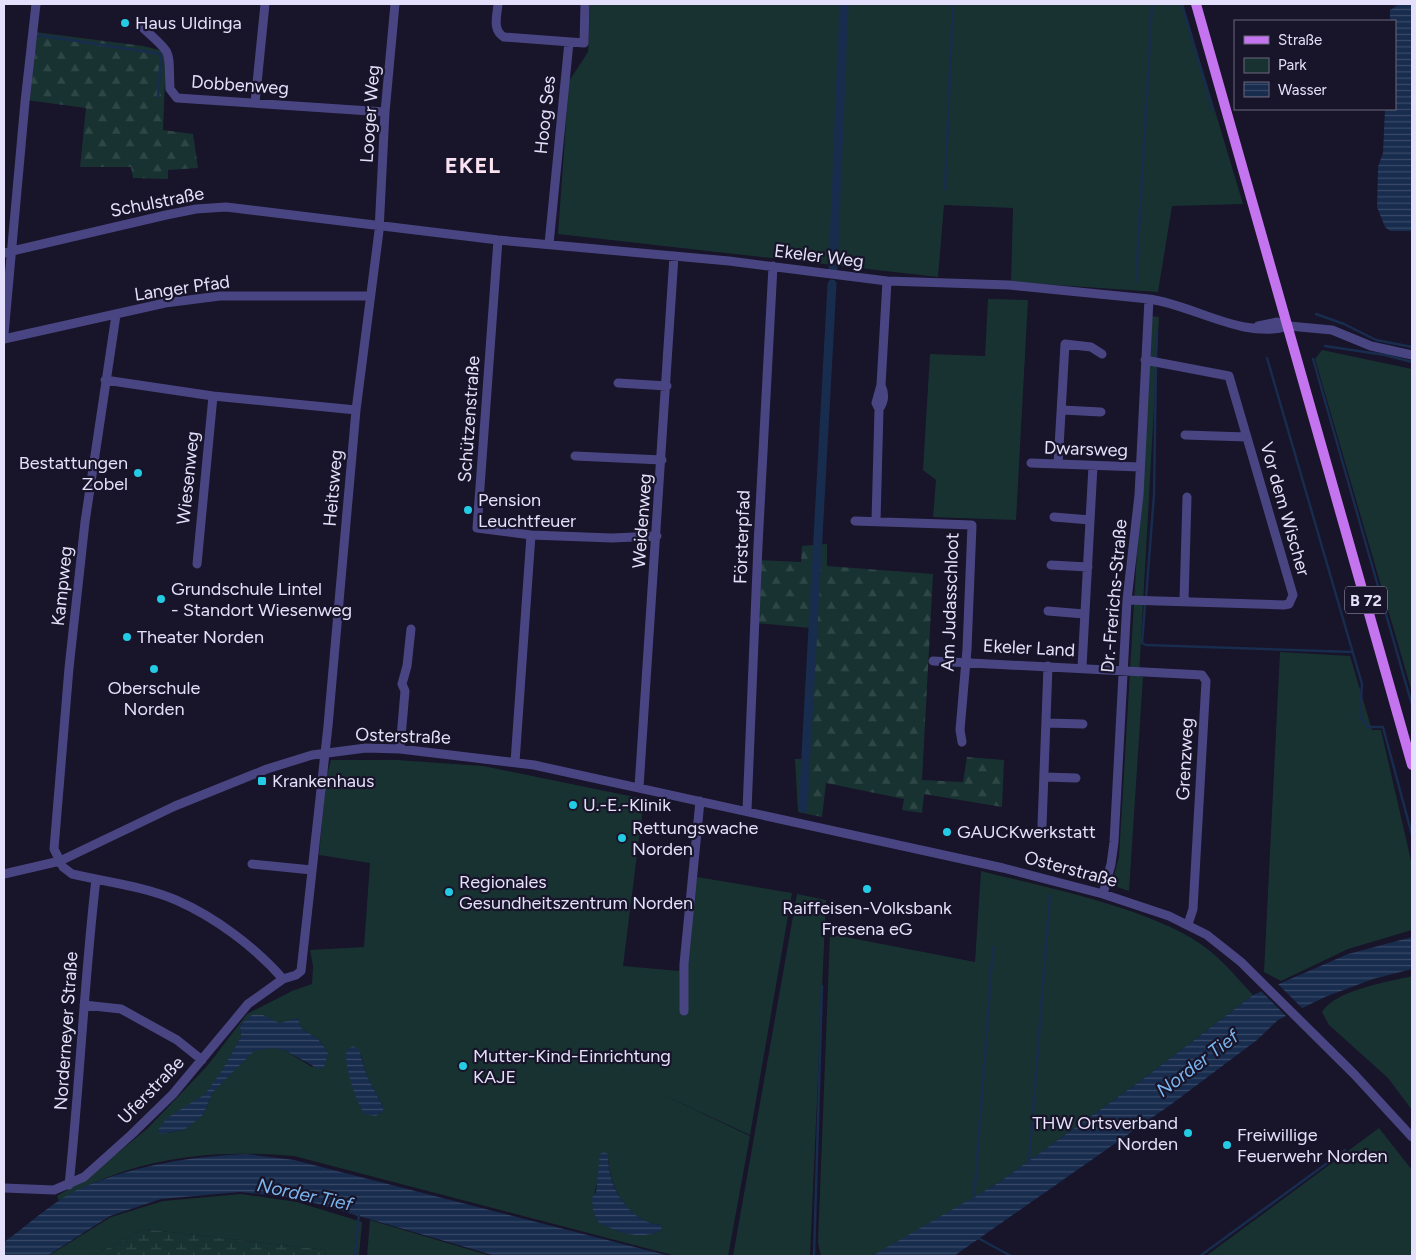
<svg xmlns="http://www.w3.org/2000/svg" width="1416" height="1260" font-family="Figtree,sans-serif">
<defs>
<pattern id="forest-firs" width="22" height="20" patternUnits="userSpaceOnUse" patternTransform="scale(1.25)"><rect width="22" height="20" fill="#183232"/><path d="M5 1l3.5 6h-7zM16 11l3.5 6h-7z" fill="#2e4646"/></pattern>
<pattern id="wetland-marsh" width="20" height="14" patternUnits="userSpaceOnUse" patternTransform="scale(1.25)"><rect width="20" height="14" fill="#183232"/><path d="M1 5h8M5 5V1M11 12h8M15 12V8" fill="none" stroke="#2e4646"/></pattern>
<pattern id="water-rules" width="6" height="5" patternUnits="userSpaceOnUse" patternTransform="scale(1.25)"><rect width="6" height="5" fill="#182c4e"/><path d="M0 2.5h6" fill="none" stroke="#394a68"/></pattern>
</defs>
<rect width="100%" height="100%" fill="#181429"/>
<path fill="#183232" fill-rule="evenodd" d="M 590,4 L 1183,4 L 1243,204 L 1172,206 L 1158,292 L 1011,282 L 1013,208 L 944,205 L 938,277 L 558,234 L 569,81 L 588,52 Z
M 988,299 L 1028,300 L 1016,520 L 933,517 L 936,480 L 923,470 L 930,354 L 985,356 Z
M 1151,316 L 1159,317 L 1139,676 L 1143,677 L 1129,891 L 1117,887 L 1114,875 L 1119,857 Z
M 1322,350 L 1412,369 L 1412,692 L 1315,359 Z
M 1280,652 L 1350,656 L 1372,730 L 1381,730 L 1412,865 L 1412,930 L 1348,949 L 1281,981 L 1264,972 Z
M 331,760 L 397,760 L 483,766 L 644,799 L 623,966 L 679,971 L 697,877 L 792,893 L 750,1135 L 655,1091 L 750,1136 L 728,1256 L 676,1256 L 294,1156 C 210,1149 133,1157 59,1201 L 57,1196 L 88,1177 L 148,1128 L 208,1065 L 247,1014 L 292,991 L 312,984 L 313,966 L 310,950 L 364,947 L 370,863 L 319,855 L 326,778 ZM 298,1018 L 302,1029 L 318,1039 L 328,1052 L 312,1067 L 284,1050 L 272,1047 L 253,1051 L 213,1092 L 203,1115 L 184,1130 L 168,1133 L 192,1103 L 205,1094 L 221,1073 L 241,1037 L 240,1024 L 279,1023 ZM 347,1050 L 361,1055 L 367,1076 L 383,1107 L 380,1114 L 356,1096 L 346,1058 ZM 608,1154 C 608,1185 627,1222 661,1225 L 662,1230 C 641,1241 618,1233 598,1222 C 587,1196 601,1184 600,1158 Z
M 981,871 C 1047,888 1158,909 1210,951 C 1226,964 1239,980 1253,995 L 1143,1079 L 998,1183 L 880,1253 L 872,1256 L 821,1256 L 818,1243 L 830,934 L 975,962 Z
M 797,894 L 826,900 L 810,1256 L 733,1256 Z
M 1412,976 L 1412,1110 L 1388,1078 L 1329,1025 L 1322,1012 C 1335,990 1388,982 1412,976 Z
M 1379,1128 L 1412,1170 L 1412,1256 L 1206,1256 Z
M 241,1194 L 297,1202 L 362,1222 L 359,1256 L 325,1256 L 326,1250 L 144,1229 L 92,1256 L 48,1256 L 111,1217 L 163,1201 Z
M 370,1220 L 491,1256 L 367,1256 Z"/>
<path fill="url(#forest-firs)" d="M 35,32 L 143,46 L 159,50 L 166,55 L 163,130 L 193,134 L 198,168 L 168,170 L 168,179 L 133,178 L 131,167 L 80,167 L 86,108 L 26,100 Z
M 827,544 L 827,566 L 933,574 L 922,780 L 963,782 L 967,757 L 1004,760 L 1002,807 L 924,794 L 922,813 L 902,810 L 904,799 L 826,783 L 822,817 L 798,812 L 795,759 L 806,759 L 812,628 L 755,623 L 757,560 L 801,562 L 802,546 Z"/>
<path fill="url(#wetland-marsh)" d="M 144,1229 L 326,1250 L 325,1256 L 92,1256 Z"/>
<path fill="url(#water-rules)" d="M 1400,4 L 1412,5 L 1412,231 L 1390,231 L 1385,227 L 1377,207 L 1378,167 L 1383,153 L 1385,109 L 1395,109 L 1395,21 L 1390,21 L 1390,10 Z
M 1412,937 L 1412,969 L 1373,979 L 1325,997 L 1278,1020 L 1257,1040 L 1173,1103 L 954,1256 L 872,1256 L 998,1183 L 1143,1079 L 1253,995 L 1348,954 Z
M 252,1015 L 263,1015 L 279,1023 L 298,1018 L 302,1029 L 318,1039 L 328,1052 L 324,1067 L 319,1069 L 284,1050 L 272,1048 L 254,1051 L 213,1092 L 203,1115 L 192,1124 L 184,1130 L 160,1134 L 158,1130 L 167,1118 L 205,1094 L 221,1072 L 241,1037 L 240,1025 Z
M 353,1046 L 359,1050 L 367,1076 L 383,1107 L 383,1111 L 376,1116 L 365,1114 C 357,1105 342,1060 347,1050 Z
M 604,1152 L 608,1154 C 607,1185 628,1222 661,1225 L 662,1230 C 641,1241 618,1233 598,1222 L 593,1210 L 592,1198 L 596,1192 L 600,1154 Z
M 247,1154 L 294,1160 L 670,1256 L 496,1256 L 297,1198 L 240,1192 L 161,1199 L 110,1216 L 47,1256 L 4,1256 L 4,1242 C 30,1224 56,1198 86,1186 C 136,1165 194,1156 247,1154 Z"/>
<path fill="#181429" d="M 1276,982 L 1303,1009 L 1287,1017 L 1259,989 Z"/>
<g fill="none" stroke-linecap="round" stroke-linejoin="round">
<path stroke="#182c4e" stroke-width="2.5" d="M 1182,4 L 1213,111
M 1391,4 L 1400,4
M 38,35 L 161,54 L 158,97
M 945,189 L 953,4
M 1136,282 L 1152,4
M 1316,314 L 1344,324 L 1376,340 L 1412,347
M 1325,346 L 1385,355 L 1412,362
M 1156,358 L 1157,332
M 1267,358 L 1362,684 L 1360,716 L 1368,727 L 1383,727 L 1384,731 L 1412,835
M 1313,359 L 1412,705
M 1146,598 L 1154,495 L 1156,365
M 1145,605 L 1142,643 L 1146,645 L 1352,652
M 1029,1162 L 1050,895
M 974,1200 L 993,947
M 976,1237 L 1011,1256
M 355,1256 L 359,1213
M 814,1256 L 822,986
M 1200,1256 L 1345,1150"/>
<path stroke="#182c4e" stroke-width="9" d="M 833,269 L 844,4
M 803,808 L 832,284"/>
<path stroke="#494582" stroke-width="9" d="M 498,4 C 497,16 492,30 504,37 L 584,43 L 585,4
M 143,28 C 174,56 168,48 170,89 L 177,98 L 385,112
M 255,103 L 265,4
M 498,240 L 477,528 L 531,535 L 515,762
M 549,244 L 569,42
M 4,253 L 166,215 L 196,209 L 226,207 L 498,240 L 729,261 L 887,281 L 1009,285 L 1149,299 C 1194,305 1243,340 1289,326
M 116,315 L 85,522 L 69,668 L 54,849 L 63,867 L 72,874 C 106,882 143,886 176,900 C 215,917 255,947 283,979
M 1258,326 L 1277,322 L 1289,326 L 1332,330 L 1371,346 L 1412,355
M 4,334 L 25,102 L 36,4
M 4,339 L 165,303 L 220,296 L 369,296
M 105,380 L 213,396 L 356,410
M 618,383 L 667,386
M 879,409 C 885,401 885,394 881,385 L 887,281
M 1062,410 L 1101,412
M 1185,435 L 1247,437
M 575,456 L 662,460
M 1031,463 L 1140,467
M 1058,464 L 1065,344 L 1091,347 L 1102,354
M 1054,517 L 1090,520
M 855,521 L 972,525 L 967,649 L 960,730 L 962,742
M 876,521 L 879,409 L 876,403 L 881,385
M 531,535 L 612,538 L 657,536
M 197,564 L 213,396
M 1051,565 L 1088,567
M 1127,600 L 1284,605 L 1289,604 L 1293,595 L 1229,376 L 1145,360
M 1184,601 L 1187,497
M 1048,611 L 1084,614
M 933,661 L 1202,675 L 1206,681 L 1193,909 L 1188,924
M 1082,667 L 1093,466
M 1047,723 L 1083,724
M 400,749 L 405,691 L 402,684 L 407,666 L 411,629
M 1045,777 L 1076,778
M 639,787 L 674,256
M 747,810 L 758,545 L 773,266
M 1042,826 L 1048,666
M 252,864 L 312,870
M 4,874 L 60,861 L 175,806 L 267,769 L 312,755 L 366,748 L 400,749 L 534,765 L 1003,868 L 1103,894 L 1169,916 L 1207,935 L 1241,962 L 1354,1074 L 1412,1137
M 1103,894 L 1111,864 L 1114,842 L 1127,600 L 1139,495 L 1149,299
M 84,1005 L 121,1009 L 177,1040 L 202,1060
M 684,1011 L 684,964 L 700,801
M 69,1185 C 80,1083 84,981 96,879
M 4,1188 L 54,1190 L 84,1177 L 132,1134 L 173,1094 L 248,1004 L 283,979 L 296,975 L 301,971 L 328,726 L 356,410 L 379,231 L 385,112 L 395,4"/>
<path stroke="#c474ee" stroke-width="10" d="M 1196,4 L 1412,765"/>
</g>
<g fill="#23cbe4" stroke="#181429" stroke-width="2">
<circle cx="125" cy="23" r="5"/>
<circle cx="138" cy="473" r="5"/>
<circle cx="468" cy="510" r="5"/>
<circle cx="161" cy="599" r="5"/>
<circle cx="127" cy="637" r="5"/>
<circle cx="154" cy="669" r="5"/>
<rect x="257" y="776" width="10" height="10" rx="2.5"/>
<circle cx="573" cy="805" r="5"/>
<circle cx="947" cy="832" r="5"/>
<circle cx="622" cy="838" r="5"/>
<circle cx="867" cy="889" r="5"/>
<circle cx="449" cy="892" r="5"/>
<circle cx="463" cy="1066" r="5"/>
<circle cx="1188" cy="1133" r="5"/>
<circle cx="1227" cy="1145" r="5"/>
</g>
<g text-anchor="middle" stroke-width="4.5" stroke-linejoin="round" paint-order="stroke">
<rect fill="#181429" stroke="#a7a3bc" stroke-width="1" x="1345" y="586.5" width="42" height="27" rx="4"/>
<g font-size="16" font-weight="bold" fill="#e4e0fb">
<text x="1366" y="606">B 72</text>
</g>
<g font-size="18" fill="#e4e0fb" stroke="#181429" text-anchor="start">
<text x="135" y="29">Haus Uldinga</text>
<text x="128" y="469" text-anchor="end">Bestattungen<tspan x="128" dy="21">Zobel</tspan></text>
<text x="478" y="506">Pension<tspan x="478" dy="21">Leuchtfeuer</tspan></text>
<text x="171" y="595">Grundschule Lintel<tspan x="171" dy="21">- Standort Wiesenweg</tspan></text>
<text x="137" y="643">Theater Norden</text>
<text x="154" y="694" text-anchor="middle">Oberschule<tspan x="154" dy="21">Norden</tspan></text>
<text x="272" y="787">Krankenhaus</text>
<text x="583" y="811">U.-E.-Klinik</text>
<text x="632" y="834">Rettungswache<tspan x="632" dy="21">Norden</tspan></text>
<text x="957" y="838">GAUCKwerkstatt</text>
<text x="459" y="888">Regionales<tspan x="459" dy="21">Gesundheitszentrum Norden</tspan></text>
<text x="867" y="914" text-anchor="middle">Raiffeisen-Volksbank<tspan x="867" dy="21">Fresena eG</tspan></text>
<text x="473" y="1062">Mutter-Kind-Einrichtung<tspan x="473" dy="21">KAJE</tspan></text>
<text x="1178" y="1129" text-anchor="end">THW Ortsverband<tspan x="1178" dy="21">Norden</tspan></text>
<text x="1237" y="1141">Freiwillige<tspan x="1237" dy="21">Feuerwehr Norden</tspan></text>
</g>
<g font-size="18" fill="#e4e0fb" stroke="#181429">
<text transform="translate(240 85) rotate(4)" y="6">Dobbenweg</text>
<text transform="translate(370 114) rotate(-86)" y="6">Looger Weg</text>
<text transform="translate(545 115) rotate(-84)" y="6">Hoog Ses</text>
<text transform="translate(157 202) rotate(-11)" y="6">Schulstraße</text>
<text transform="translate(819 256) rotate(7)" y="6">Ekeler Weg</text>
<text transform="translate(182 288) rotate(-8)" y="6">Langer Pfad</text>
<text transform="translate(469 419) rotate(-86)" y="6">Schützenstraße</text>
<text transform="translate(1086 449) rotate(2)" y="6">Dwarsweg</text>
<text transform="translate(188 478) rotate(-84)" y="6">Wiesenweg</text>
<text transform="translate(333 488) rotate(-85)" y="6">Heitsweg</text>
<text transform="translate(1285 509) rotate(74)" y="6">Vor dem Wischer</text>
<text transform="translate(642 521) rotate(-86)" y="6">Weidenweg</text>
<text transform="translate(742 537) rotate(-88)" y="6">Försterpfad</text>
<text transform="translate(62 586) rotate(-84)" y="6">Kampweg</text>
<text transform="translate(1114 596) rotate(-85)" y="6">Dr.-Frerichs-Straße</text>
<text transform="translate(950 602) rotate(-88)" y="6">Am Judasschloot</text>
<text transform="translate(1029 648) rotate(3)" y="6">Ekeler Land</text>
<text transform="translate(403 736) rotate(2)" y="6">Osterstraße</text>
<text transform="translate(1185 759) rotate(-87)" y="6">Grenzweg</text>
<text transform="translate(1071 869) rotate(15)" y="6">Osterstraße</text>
<text transform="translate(66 1031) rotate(-86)" y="6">Norderneyer Straße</text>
<text transform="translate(151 1090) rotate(-46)" y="6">Uferstraße</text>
</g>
<g font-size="19" font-style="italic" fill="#7bb6ee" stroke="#181429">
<text transform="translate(1197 1063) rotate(-37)" y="7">Norder Tief</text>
<text transform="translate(305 1194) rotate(12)" y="7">Norder Tief</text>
</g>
<g font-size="22" font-weight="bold" letter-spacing="1" fill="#fbe2f1" stroke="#181429">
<text x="473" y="173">EKEL</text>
</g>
</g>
<rect width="1416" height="1260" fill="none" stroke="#e4e0fb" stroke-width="10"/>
<rect x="1234" y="20" width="162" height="90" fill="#181429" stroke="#6a667d"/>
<rect x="1244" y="36" width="25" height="8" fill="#c474ee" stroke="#6a667d"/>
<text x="1278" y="45" font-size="15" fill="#e4e0fb">Straße</text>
<rect x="1244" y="58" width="25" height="15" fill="#183232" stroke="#6a667d"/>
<text x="1278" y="70" font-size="15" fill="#e4e0fb">Park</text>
<rect x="1244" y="82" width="25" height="15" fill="url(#water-rules)" stroke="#6a667d"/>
<text x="1278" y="95" font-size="15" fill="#e4e0fb">Wasser</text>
</svg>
